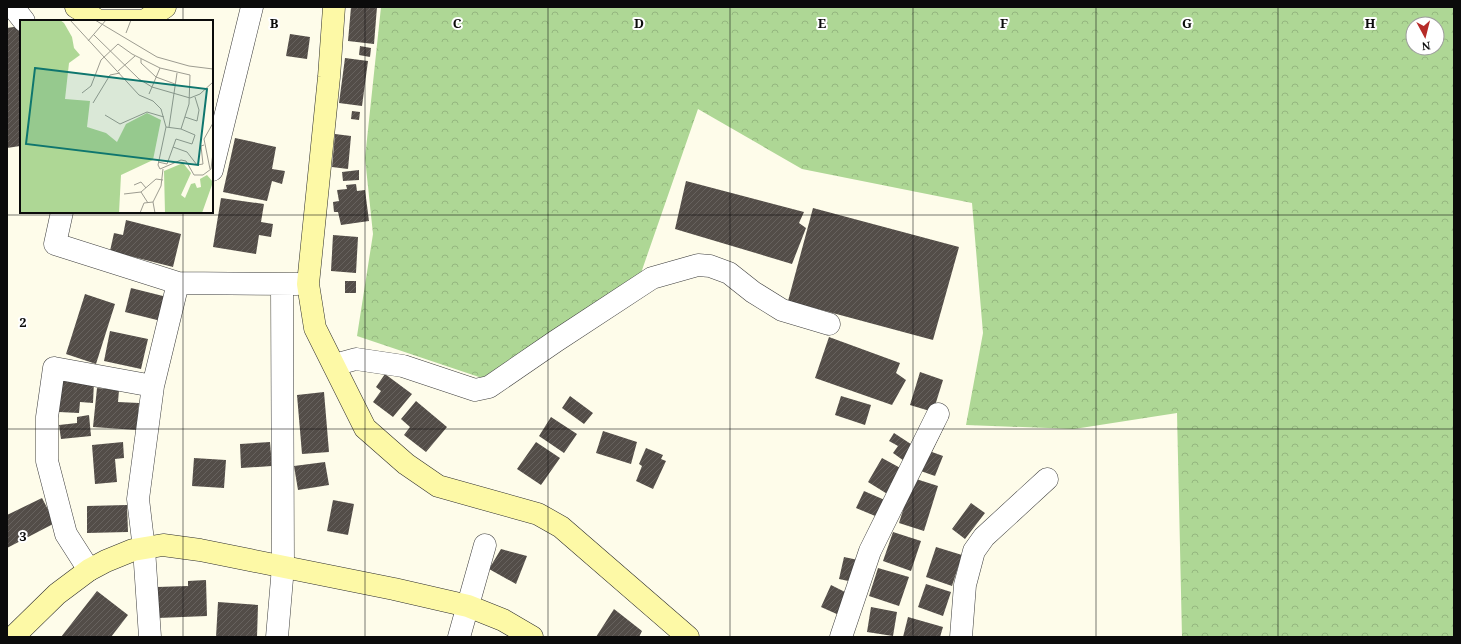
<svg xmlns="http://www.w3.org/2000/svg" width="1461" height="644" font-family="'Noto Serif',serif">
<defs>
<pattern id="forest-crowns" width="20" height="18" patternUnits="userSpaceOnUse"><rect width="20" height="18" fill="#aed795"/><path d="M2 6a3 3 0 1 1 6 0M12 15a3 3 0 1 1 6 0" fill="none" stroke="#94b77f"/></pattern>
<pattern id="building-hatch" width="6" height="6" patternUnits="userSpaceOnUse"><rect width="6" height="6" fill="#534d48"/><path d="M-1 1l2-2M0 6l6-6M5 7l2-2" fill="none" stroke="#67625e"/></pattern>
</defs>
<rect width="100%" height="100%" fill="#fefcea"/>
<path fill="url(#forest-crowns)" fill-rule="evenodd" d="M 381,7 L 1454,7 L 1454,637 L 1182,637 L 1177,413 L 1074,429 L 966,425 L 983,333 L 972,203 L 802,169 L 698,109 L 641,273 L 482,378 L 357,336 L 373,234 L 365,158 ZM 1413,24 L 1437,24 L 1437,48 L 1413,48 Z"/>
<path fill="url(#building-hatch)" d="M 351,7 L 377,7 L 374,44 L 348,41 Z
M 20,26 L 21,31 L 20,150 L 20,146 L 7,148 L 7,28 Z
M 290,34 L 310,37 L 307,59 L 286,56 Z
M 360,46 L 371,48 L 370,57 L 359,55 Z
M 345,58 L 368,61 L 362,106 L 339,103 Z
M 352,111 L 360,112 L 359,120 L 351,119 Z
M 335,134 L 351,136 L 348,169 L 332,167 Z
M 235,138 L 276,147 L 272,169 L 285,171 L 282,184 L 272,181 L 267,201 L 223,192 Z
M 359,170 L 359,180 L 343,181 L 342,172 Z
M 686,181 L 804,212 L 799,223 L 806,228 L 792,264 L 675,229 Z
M 356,184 L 357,191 L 365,190 L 369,221 L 341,225 L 338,212 L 334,212 L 333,202 L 339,201 L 337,190 L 347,189 L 346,185 Z
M 221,198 L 264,204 L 261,222 L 273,224 L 271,237 L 259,235 L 256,254 L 213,247 Z
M 813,208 L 959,247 L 933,340 L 788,301 Z
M 126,220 L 181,234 L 173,267 L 110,251 L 114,233 L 123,235 Z
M 333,235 L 358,237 L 356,273 L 331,271 Z
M 345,281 L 356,281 L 356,293 L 345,293 Z
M 131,288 L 167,297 L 161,321 L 125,312 Z
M 85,294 L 115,304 L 96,364 L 66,354 Z
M 110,331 L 148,339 L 141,369 L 104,361 Z
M 829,337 L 900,363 L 896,373 L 906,380 L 892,405 L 815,378 Z
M 920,372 L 943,380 L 933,412 L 910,405 Z
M 385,374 L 412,394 L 393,417 L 373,402 L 381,391 L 376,387 Z
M 62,379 L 94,381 L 93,403 L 80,402 L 79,413 L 59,412 Z
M 97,388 L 119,390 L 118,402 L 139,403 L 137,430 L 93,427 Z
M 324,392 L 329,452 L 302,454 L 297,395 Z
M 570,396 L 593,413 L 584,424 L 562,408 Z
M 841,396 L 871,405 L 865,425 L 835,415 Z
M 416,401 L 447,427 L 426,452 L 404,435 L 410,427 L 401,419 Z
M 89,415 L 91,436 L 61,439 L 59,425 L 77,423 L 77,417 Z
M 551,417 L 577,434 L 564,453 L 539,436 Z
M 939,422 L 945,425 L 932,452 L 943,456 L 935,476 L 915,469 Z
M 603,431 L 637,442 L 631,464 L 596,453 Z
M 894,433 L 917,448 L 907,463 L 893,453 L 898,446 L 889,441 Z
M 123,442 L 124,458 L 115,459 L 117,482 L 95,484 L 92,445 Z
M 270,442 L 272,466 L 241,468 L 240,444 Z
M 536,442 L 560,458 L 541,485 L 517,469 Z
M 646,448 L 663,455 L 661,459 L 666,461 L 653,489 L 636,481 L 642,466 L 639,464 Z
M 194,458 L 226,460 L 224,488 L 192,486 Z
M 882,458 L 904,470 L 889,495 L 868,482 Z
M 325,462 L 329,485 L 298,490 L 294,466 Z
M 913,478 L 938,486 L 924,531 L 899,523 Z
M 864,491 L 887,501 L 880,518 L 856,508 Z
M 42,498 L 55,523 L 7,548 L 7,515 Z
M 333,500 L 354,504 L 348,535 L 327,531 Z
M 971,503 L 985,513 L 965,539 L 952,529 Z
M 127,505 L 128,532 L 87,533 L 87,506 Z
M 893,532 L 921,541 L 911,571 L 883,561 Z
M 936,547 L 962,555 L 952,586 L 926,577 Z
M 501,549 L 527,556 L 516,584 L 489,569 Z
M 844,557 L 858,560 L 853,582 L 839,579 Z
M 878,568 L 909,577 L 899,606 L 869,596 Z
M 206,580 L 207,616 L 158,618 L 157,587 L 188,586 L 188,581 Z
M 926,584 L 951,592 L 943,616 L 918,607 Z
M 831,585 L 849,594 L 839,615 L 821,607 Z
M 97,591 L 128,615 L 111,637 L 61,637 Z
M 218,602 L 258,605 L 257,637 L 216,637 Z
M 871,607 L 897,612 L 893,636 L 867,632 Z
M 614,609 L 642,631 L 639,637 L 596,637 Z
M 908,617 L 943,627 L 940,637 L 903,637 Z"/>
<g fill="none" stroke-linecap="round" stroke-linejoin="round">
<g stroke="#3e3e3e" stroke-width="23">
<path id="street" d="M 13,7 L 24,21
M 212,170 L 252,7
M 62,212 L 55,244 L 178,283 L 297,284
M 334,365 L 356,359 L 403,366 L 475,390 L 489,387 L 556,341 L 652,278 L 698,265 L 710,266 L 729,273 L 753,292 L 782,310 L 829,324
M 89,570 L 66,534 L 47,461 L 47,417 L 54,368 L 153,386
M 150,637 L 144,549 L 138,499 L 153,386 L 178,283
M 277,637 L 283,567 L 282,284
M 459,637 L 485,545
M 841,637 L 870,551 L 938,414
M 961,637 L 965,585 L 974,551 L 984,537 L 1047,479"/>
</g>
<g stroke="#2d2d2d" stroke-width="23">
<path id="secondary" d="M 76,7 L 99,21 L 144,21 L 165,7
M 334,7 L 329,77 L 308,284 L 315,328 L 365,428 L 406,464 L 438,486 L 538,514 L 561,527 L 688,637
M 13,637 L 57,594 L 89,570 L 106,561 L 133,550 L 163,545 L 200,550 L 394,589 L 468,606 L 503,620 L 532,637"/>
</g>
<use href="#street" stroke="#fff" stroke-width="22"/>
<use href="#secondary" stroke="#fdf9a6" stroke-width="22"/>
</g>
<path fill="none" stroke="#0b0b0b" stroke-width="1" stroke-opacity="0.55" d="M 183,7 L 183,21M 365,7 L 365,637M 548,7 L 548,637M 730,7 L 730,637M 913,7 L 913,637M 1096,7 L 1096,637M 1278,7 L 1278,637M 183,212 L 183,637M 7,215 L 1454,215M 7,429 L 1454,429"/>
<g transform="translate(20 20)">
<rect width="193" height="193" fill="#fefcea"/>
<path d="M 0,0 L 40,0 L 44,3 L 52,17 L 54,28 L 60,35 L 49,43 L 45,79 L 70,81 L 67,107 L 86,113 L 97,122 L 106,104 L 127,93 L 141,100 L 133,140 L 101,155 L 99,193 L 0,193 ZM 163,143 L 171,153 L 161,175 L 165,178 L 171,164 L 175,163 L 177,168 L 181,167 L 180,159 L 187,155 L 193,162 L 182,193 L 145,193 L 144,151 Z" fill="#aed795"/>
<path fill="none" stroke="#9d9c91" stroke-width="1" d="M 50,0 L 119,75 L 133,81 L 141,89 L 146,107 L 138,145 L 140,149 L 161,140 L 166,141 L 174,155 L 183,155 L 191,149 L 193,133M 75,0 L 137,37 L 169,46 L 193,49M 106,13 L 111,0M 74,15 L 119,59 L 132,67 L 170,78 L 180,74 L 193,62M 68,21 L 86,0M 121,39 L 121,43 L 136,57 L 155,64M 98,51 L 115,36M 62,73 L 71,66 L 81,40 L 98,24 L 112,34 L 140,48 L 170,55 L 169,84 L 161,109M 129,74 L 140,48M 73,83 L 90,55 L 100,53M 85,95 L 100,104 L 127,92 L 144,97M 165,97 L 177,101 L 179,90 L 175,77M 149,107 L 157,53M 153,127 L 167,132 L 177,145 L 183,144 L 181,126 L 184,125M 138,142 L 147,144 L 156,119 L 172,124 L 175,115 L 161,109 L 146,107M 190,149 L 184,119 L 193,103M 114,165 L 121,162 L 126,168M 121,172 L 128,183M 104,174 L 121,172 L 136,159 L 143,160M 133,182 L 141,166 L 143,149M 120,193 L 124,183 L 133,182 L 135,193"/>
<path fill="#0f766e" fill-opacity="0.15" stroke="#0f766e" stroke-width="2" d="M 15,48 L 187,69 L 178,145 L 6,124 Z"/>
<rect width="193" height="193" fill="none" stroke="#0b0b0b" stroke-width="2"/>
</g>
<g font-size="13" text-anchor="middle" font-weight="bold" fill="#0b0b0b" stroke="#fff" stroke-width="4" stroke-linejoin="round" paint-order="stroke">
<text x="274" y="28">B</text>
<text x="457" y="28">C</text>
<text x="639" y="28">D</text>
<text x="822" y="28">E</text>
<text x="1004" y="28">F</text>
<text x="1187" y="28">G</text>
<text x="1370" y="28">H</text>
<text x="23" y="327">2</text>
<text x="23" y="541">3</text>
</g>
<rect width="1461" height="644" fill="none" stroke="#0b0b0b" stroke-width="16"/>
<g transform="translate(1425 36) rotate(173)"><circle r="19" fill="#ffffff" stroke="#9d9d9d"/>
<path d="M0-3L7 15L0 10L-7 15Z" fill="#b62b28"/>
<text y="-6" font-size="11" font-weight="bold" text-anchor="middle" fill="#0b0b0b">N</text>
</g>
</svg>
